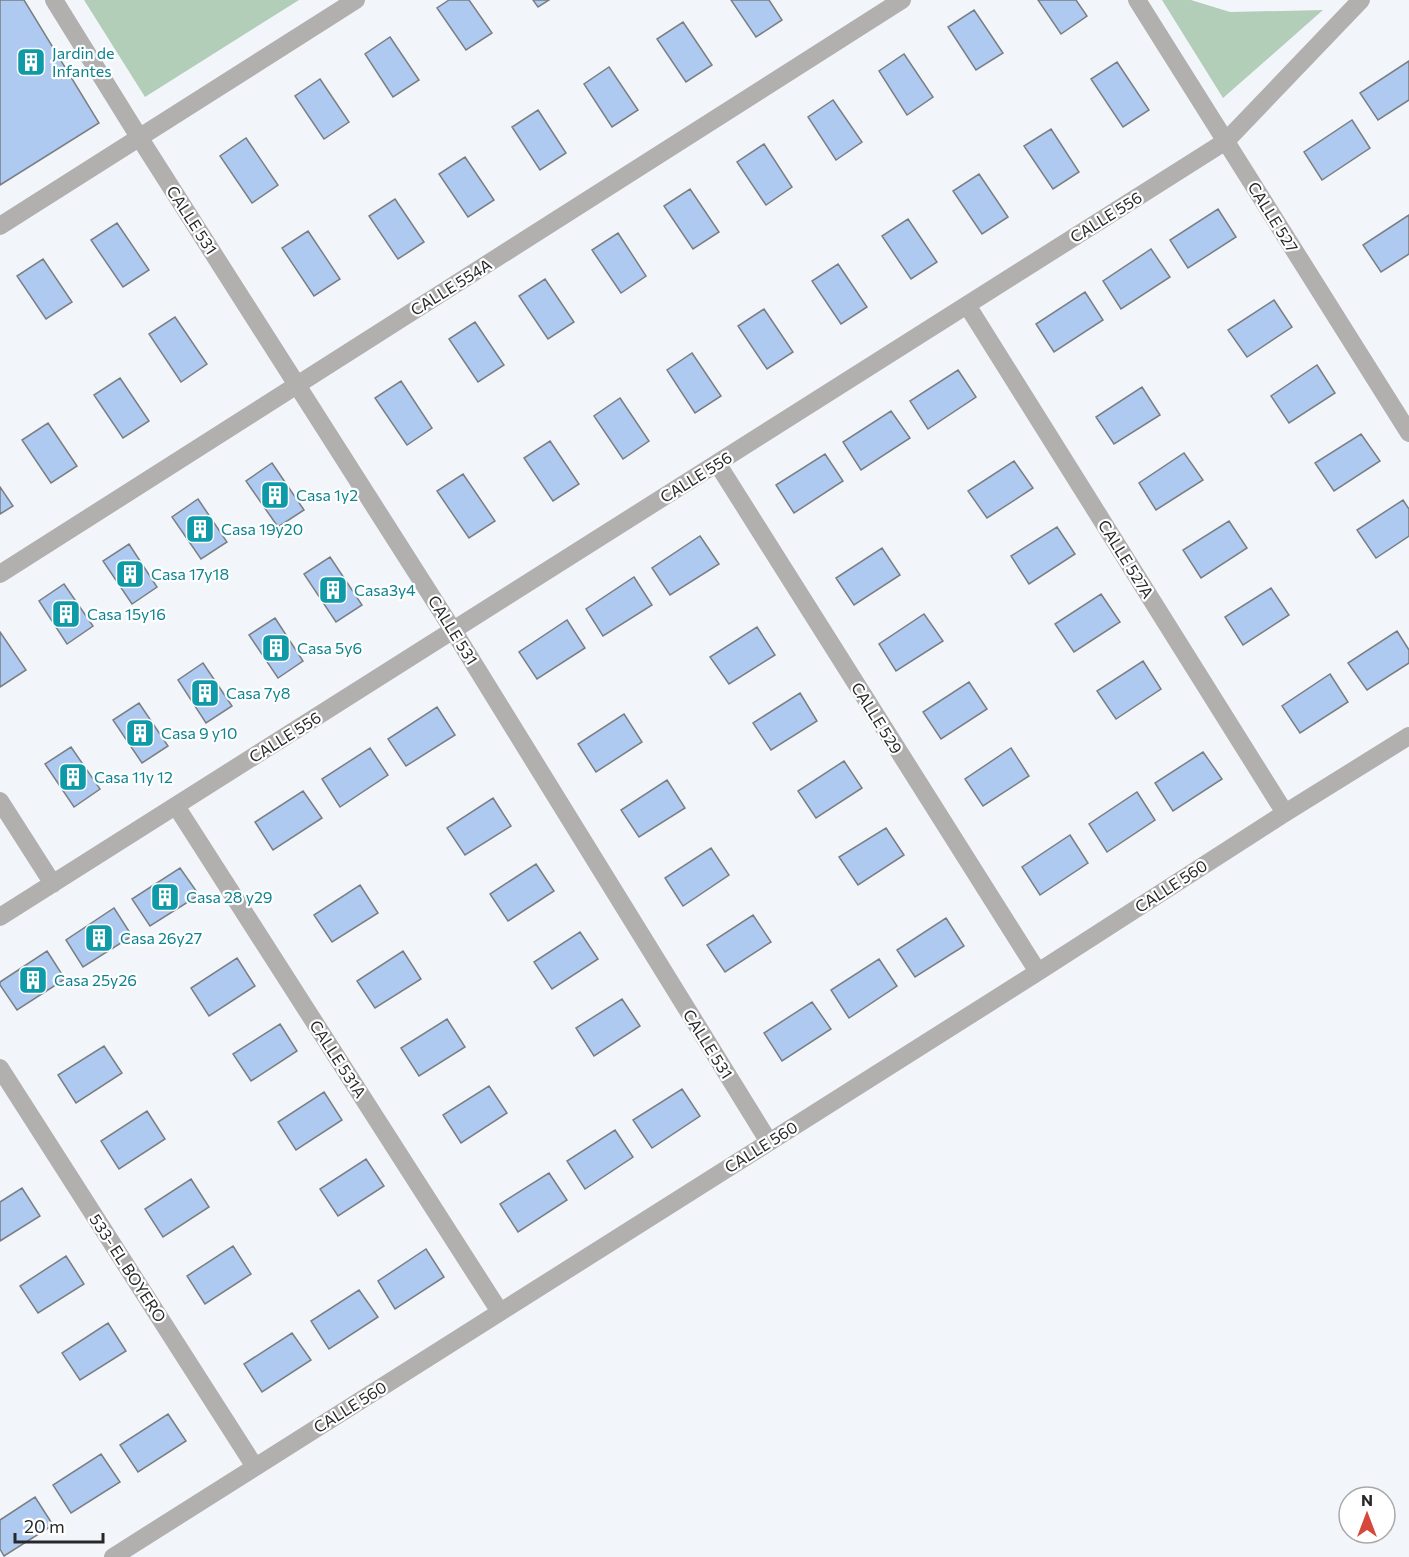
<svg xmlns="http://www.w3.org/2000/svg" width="1409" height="1557" font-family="Commissioner,sans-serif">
<rect width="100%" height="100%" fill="#f2f6fb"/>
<path fill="#b2ceb8" d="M 84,0 L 299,0 L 145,97 Z
M 1162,0 L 1191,0 L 1230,12 L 1323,10 L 1223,98 Z"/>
<path fill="#aecaf1" stroke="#7b7e83" stroke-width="1.5" d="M 0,0 L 24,0 L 99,123 L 0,185 Z
M 449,0 L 469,0 L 492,33 L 466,50 L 437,8 Z
M 533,0 L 549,0 L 538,7 Z
M 731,0 L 769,0 L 782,20 L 756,37 Z
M 1038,0 L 1076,0 L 1087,16 L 1061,34 Z
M 974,10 L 1003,53 L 976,70 L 948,27 Z
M 683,22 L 712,65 L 686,82 L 657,39 Z
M 390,37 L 419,80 L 393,97 L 365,54 Z
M 904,54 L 933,97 L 907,115 L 879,71 Z
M 1409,61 L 1409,100 L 1378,120 L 1360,93 Z
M 1117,62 L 1149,110 L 1123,127 L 1091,79 Z
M 609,67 L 638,110 L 612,127 L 584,84 Z
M 320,79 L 349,122 L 324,139 L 295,96 Z
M 833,100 L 862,142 L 836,160 L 808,117 Z
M 538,110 L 566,153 L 540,170 L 512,127 Z
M 1352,120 L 1370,148 L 1322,180 L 1304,152 Z
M 1051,129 L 1079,172 L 1053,189 L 1024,146 Z
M 246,138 L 278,185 L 252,203 L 220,156 Z
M 764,144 L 792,187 L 766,205 L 737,162 Z
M 465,157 L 494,200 L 468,217 L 439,174 Z
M 979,174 L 1008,217 L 982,234 L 953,191 Z
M 690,189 L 719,232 L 693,249 L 664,206 Z
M 395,199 L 424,242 L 398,259 L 369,216 Z
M 1218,209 L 1236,237 L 1188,268 L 1170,240 Z
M 1409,215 L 1409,254 L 1381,272 L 1363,245 Z
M 908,219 L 937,262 L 911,279 L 882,236 Z
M 117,223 L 149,270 L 123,287 L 91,240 Z
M 308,231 L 340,279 L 314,296 L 282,248 Z
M 618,233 L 646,276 L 621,293 L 592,250 Z
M 1151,249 L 1170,277 L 1121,309 L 1103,281 Z
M 43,259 L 72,302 L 46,319 L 17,276 Z
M 838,264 L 867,307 L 841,324 L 812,281 Z
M 545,279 L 574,322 L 548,339 L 519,296 Z
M 1085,292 L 1103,320 L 1054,352 L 1036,324 Z
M 1274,300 L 1292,327 L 1247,357 L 1228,330 Z
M 764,309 L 793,352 L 767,369 L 738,326 Z
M 175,317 L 207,364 L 181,382 L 149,334 Z
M 475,322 L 504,365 L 478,382 L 449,339 Z
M 692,353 L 721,396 L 695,413 L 667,370 Z
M 1317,365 L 1335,393 L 1289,423 L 1271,396 Z
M 958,370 L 976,397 L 928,429 L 910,401 Z
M 120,378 L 149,421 L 123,438 L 94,395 Z
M 401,381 L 432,428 L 407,445 L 375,398 Z
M 1142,387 L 1160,415 L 1114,444 L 1096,417 Z
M 620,398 L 649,441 L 623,459 L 594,416 Z
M 891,411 L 910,438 L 861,470 L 843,442 Z
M 48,423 L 77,466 L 51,483 L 22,440 Z
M 1361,434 L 1380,461 L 1334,491 L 1315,463 Z
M 550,441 L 579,484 L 553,501 L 524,458 Z
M 1184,453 L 1203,480 L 1156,510 L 1139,483 Z
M 825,454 L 843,481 L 794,513 L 776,485 Z
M 1014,461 L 1033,488 L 987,518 L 968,491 Z
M 272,463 L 304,510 L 278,527 L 246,481 Z
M 463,474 L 495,521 L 469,538 L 437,491 Z
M 0,487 L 13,506 L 0,514 Z
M 198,499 L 227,542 L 201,559 L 172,517 Z
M 1403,500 L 1409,509 L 1409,536 L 1376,558 L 1357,530 Z
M 1229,521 L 1247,548 L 1201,578 L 1183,550 Z
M 1057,527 L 1075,554 L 1029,584 L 1011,556 Z
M 700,536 L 719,564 L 670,595 L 652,568 Z
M 129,544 L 157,587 L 132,604 L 103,561 Z
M 882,548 L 900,575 L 854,605 L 836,578 Z
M 330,557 L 362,605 L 336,622 L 304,574 Z
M 634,577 L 652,605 L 603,636 L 586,609 Z
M 64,584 L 93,626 L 67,644 L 39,601 Z
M 1271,588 L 1289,615 L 1243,645 L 1225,617 Z
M 1101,594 L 1120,622 L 1074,652 L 1055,624 Z
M 924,614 L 943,641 L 896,671 L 879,644 Z
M 275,618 L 303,661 L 278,678 L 249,635 Z
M 567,620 L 585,648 L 537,679 L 519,652 Z
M 757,627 L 775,655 L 729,684 L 710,657 Z
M 1397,631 L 1409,650 L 1409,663 L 1367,690 L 1348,663 Z
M 0,632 L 26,670 L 0,687 Z
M 1143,661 L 1161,689 L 1116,719 L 1097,691 Z
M 203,663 L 232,706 L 206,723 L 178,680 Z
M 1330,674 L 1348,702 L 1300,733 L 1282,706 Z
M 969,682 L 987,709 L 941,739 L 923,712 Z
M 800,693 L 817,721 L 771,750 L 753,723 Z
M 139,703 L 168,746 L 142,763 L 113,720 Z
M 437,707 L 455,735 L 406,766 L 388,739 Z
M 624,714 L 642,742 L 596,772 L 578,744 Z
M 71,747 L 100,789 L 74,807 L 45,764 Z
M 370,748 L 388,775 L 340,807 L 322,779 Z
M 1011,748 L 1029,776 L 983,806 L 965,779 Z
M 1203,752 L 1222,779 L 1173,811 L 1155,783 Z
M 844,761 L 862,788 L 816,818 L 798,791 Z
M 667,780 L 685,808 L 639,837 L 621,810 Z
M 303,791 L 322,818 L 273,850 L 255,822 Z
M 1137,792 L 1155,820 L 1107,852 L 1089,824 Z
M 493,798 L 511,826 L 465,855 L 447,828 Z
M 886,828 L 904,855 L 858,885 L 839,857 Z
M 1070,835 L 1088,863 L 1040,895 L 1022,867 Z
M 711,848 L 729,875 L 683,906 L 665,878 Z
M 536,864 L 554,891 L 508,921 L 490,894 Z
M 180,868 L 199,895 L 150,926 L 132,899 Z
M 360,885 L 378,913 L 332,942 L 314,915 Z
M 114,908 L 132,936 L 83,967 L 66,940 Z
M 753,915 L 771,942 L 725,972 L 707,945 Z
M 946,918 L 964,946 L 915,977 L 897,950 Z
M 580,932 L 598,959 L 552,989 L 534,962 Z
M 47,951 L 65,979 L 17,1010 L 0,985 L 0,982 Z
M 403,951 L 421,979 L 375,1008 L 357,981 Z
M 237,958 L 255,986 L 209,1016 L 191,988 Z
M 879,959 L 897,986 L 849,1018 L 831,990 Z
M 622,999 L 640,1026 L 594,1056 L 576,1028 Z
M 812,1002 L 831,1029 L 782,1061 L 764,1033 Z
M 447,1019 L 465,1047 L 419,1076 L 401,1048 Z
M 280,1024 L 297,1051 L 251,1081 L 233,1054 Z
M 104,1046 L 122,1073 L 76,1103 L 58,1075 Z
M 489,1086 L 507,1113 L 461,1143 L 443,1115 Z
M 682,1089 L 700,1116 L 652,1148 L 633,1120 Z
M 324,1092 L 342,1120 L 296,1150 L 278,1122 Z
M 147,1111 L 165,1139 L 119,1169 L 101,1141 Z
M 615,1130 L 633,1157 L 585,1189 L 567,1161 Z
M 366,1159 L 384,1186 L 338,1216 L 320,1189 Z
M 549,1173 L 567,1200 L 518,1232 L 500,1204 Z
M 191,1179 L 209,1207 L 163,1237 L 145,1209 Z
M 22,1188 L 40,1216 L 0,1241 L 0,1202 Z
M 233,1246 L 251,1274 L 205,1304 L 187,1276 Z
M 426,1249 L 444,1277 L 395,1309 L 378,1281 Z
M 66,1256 L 84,1284 L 38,1313 L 20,1286 Z
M 359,1290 L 378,1317 L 329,1349 L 311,1321 Z
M 108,1323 L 126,1351 L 80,1380 L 62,1353 Z
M 292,1333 L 311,1360 L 262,1392 L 244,1364 Z
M 168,1414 L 186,1441 L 138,1472 L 120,1445 Z
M 101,1454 L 120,1482 L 71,1513 L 53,1485 Z
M 35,1497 L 53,1525 L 4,1556 L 0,1549 L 0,1520 Z"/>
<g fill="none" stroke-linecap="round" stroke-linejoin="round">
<path stroke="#b2afaf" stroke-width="18" d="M 54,0 L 139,137 L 453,630 L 769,1142
M 1137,0 L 1409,433
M 0,226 L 356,0
M 967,305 L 1285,813
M 717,463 L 1038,972
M 0,574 L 902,0
M 0,801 L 53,884
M 176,806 L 500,1312
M 0,917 L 1226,141 L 1361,0
M 0,1068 L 255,1467
M 113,1557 L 1038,972 L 1285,813 L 1409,736"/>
</g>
<defs>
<g id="building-square" transform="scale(1.5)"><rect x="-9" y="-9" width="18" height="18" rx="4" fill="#0f9aa8" stroke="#fff"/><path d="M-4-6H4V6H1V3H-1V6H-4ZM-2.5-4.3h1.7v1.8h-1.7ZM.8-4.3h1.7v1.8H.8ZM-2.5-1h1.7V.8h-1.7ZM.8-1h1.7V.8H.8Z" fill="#fff"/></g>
</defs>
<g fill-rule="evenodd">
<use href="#building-square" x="31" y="62"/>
<use href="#building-square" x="275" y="495"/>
<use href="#building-square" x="200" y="529"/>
<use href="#building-square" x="130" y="574"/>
<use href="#building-square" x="333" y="590"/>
<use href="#building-square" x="66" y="614"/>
<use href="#building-square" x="276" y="648"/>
<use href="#building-square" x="205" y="693"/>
<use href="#building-square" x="140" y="733"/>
<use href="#building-square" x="73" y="777"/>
<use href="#building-square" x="165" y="897"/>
<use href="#building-square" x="99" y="938"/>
<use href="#building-square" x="33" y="980"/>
</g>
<g text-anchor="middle" stroke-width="4.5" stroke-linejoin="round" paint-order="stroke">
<g font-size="16" fill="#0d838f" stroke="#fff" text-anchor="start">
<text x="52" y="59">Jardin de<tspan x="52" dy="18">Infantes</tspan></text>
<text x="296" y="501">Casa 1y2</text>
<text x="221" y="535">Casa 19y20</text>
<text x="151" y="580">Casa 17y18</text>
<text x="354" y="596">Casa3y4</text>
<text x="87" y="620">Casa 15y16</text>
<text x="297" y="654">Casa 5y6</text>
<text x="226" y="699">Casa 7y8</text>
<text x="161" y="739">Casa 9 y10</text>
<text x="94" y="783">Casa 11y 12</text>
<text x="186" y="903">Casa 28 y29</text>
<text x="120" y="944">Casa 26y27</text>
<text x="54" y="986">Casa 25y26</text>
</g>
<g font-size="16" fill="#27282a" stroke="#fff">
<text transform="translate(1106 217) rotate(-32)" y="6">CALLE 556</text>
<text transform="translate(1273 217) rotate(58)" y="6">CALLE 527</text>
<text transform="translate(192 220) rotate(57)" y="6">CALLE 531</text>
<text transform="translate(451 287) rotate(-32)" y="6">CALLE 554A</text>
<text transform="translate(696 477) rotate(-32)" y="6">CALLE 556</text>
<text transform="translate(1126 559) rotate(58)" y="6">CALLE 527A</text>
<text transform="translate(453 630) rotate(58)" y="6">CALLE 531</text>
<text transform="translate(877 718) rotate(58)" y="6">CALLE 529</text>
<text transform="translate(285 737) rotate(-32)" y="6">CALLE 556</text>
<text transform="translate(1171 886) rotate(-33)" y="6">CALLE 560</text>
<text transform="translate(708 1044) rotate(58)" y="6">CALLE 531</text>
<text transform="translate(338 1059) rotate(57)" y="6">CALLE 531A</text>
<text transform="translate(761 1147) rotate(-32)" y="6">CALLE 560</text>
<text transform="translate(128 1268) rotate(57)" y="6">533- EL BOYERO</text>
<text transform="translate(350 1407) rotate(-32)" y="6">CALLE 560</text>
</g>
</g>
<g transform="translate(1367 1515)"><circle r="28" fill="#ffffff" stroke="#a9a9aa" stroke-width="1.5"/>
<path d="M0-4.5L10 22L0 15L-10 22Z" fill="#d6483b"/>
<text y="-9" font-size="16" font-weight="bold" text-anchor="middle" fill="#27282a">N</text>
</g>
<path d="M15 1533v9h88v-9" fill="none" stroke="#27282a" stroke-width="3"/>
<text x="24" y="1533" font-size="18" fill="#27282a" stroke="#ffffff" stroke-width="4.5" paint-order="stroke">20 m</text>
</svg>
